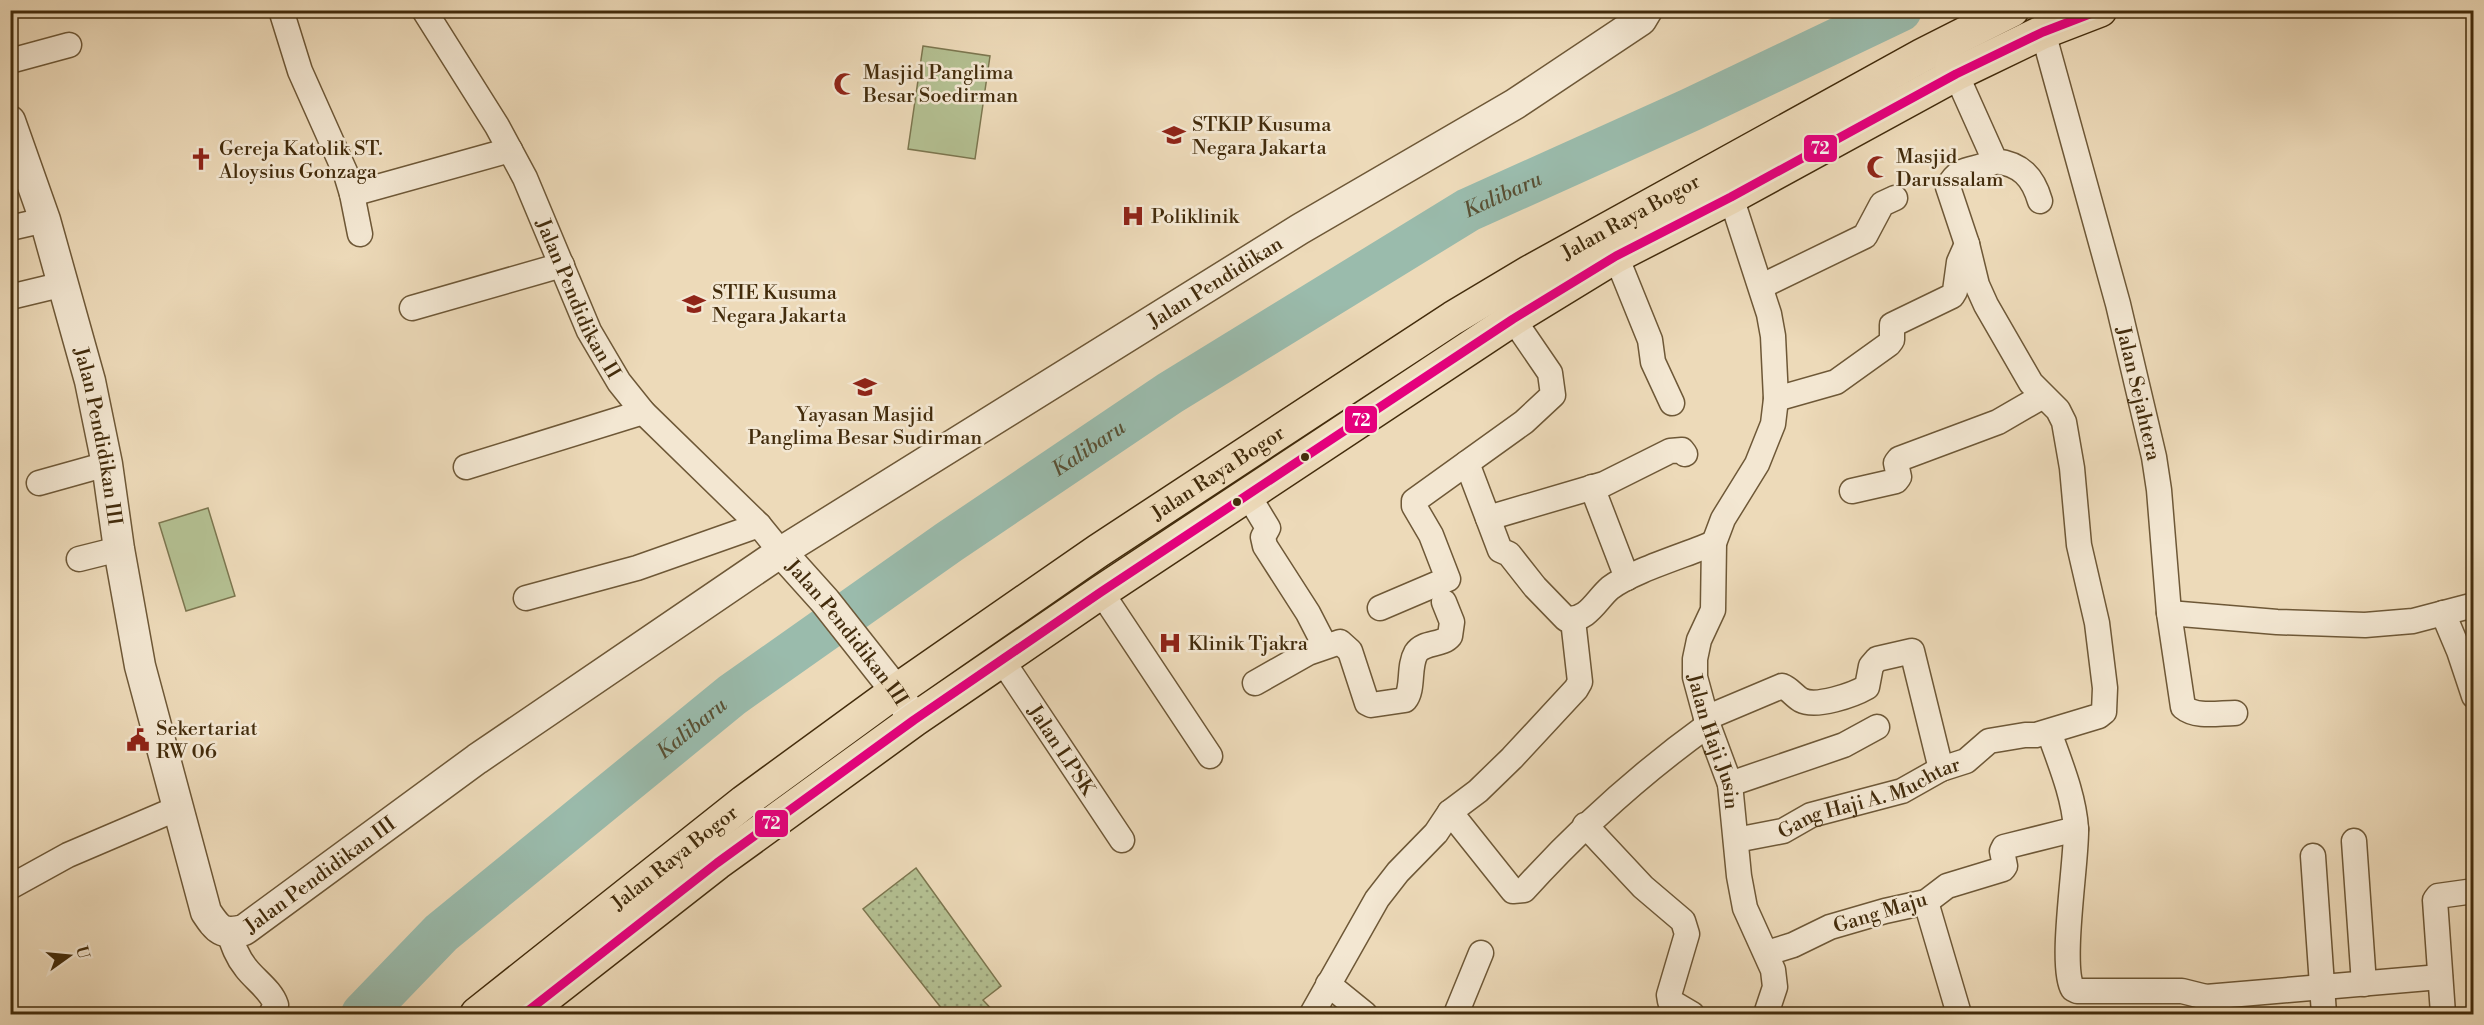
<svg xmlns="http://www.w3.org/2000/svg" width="2484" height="1025" font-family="'Libre Bodoni',serif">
<defs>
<pattern id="grass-dots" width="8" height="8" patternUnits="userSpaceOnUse" patternTransform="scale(1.5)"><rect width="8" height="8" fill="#b4c092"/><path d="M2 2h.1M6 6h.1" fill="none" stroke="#949c76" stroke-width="1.8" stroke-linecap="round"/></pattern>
</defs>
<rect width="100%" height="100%" fill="#eddab9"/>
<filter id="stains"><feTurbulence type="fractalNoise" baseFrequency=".00333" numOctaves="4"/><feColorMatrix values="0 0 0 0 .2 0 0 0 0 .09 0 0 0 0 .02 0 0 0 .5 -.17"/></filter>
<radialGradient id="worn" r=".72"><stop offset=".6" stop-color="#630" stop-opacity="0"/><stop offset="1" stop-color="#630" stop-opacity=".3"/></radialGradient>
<path fill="url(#grass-dots)" stroke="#7c764f" stroke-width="1.5" d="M 916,868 L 1001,986 L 983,1000 L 996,1014 L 946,1014 L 863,909 Z"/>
<path fill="#b4c092" stroke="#7c764f" stroke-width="1.5" d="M 923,46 L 990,56 L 975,159 L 908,149 Z
M 208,508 L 235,596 L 186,611 L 159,523 Z"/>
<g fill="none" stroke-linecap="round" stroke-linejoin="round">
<path stroke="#9abbac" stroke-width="44" id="s1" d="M 363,1014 L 441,933 L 732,695 L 949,542 L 1170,393 L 1468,210 L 1690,110 L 1900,10"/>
<g stroke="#6e5837" stroke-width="27">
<g id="minor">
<path d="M 281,10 L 300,71 L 346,174 L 352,194 L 360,234"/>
<path id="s2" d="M 424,10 L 497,126 L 525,178 L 589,331 L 619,382 L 643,412 L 759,525 L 781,552"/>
<path id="s3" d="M 2043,32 L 2118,304 L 2154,457 L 2159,490 L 2169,613 L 2183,707 C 2196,718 2219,713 2235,713"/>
<path d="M 10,61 L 69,45"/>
<path d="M 1956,74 L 1995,161 C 2021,164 2033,177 2040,201"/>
<path d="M 352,194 L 510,150"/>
<path id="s4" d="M 1731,197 L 1769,314 L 1773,336 L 1776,399 L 1773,424 L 1757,464 L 1723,519 L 1714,543 L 1713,610 L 1699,640 L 1695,659 L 1695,677 L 1708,725 L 1730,784 L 1739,876 L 1745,908 L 1773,970 L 1775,987 L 1766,1014"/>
<path d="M 10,228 L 45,220"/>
<path d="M 1616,256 L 1650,340 L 1653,362 L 1672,403"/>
<path d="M 1762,286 L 1865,236 L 1882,204 L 1895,198"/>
<path d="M 10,297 L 64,284"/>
<path d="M 412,308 L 562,265"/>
<path d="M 1776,399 L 1836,382 L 1889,344 L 1892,340 L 1892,325 L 1952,296 L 1955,291 L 1959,262 L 1967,244"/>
<path d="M 1467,463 L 1500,550 L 1509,554 L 1535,587 L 1566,619 C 1588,621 1596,600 1610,588 C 1632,571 1686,555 1714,543"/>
<path d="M 466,467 L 643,412"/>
<path d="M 39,483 L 107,464"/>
<path d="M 1592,487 L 1627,578"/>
<path d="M 1852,491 L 1896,481 L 1899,477 L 1896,463 L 1899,459 L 1998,422 L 2043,396"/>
<path d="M 1248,495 L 1268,528 L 1263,537 L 1265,546 L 1308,613 L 1325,646"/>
<path d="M 1488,518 L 1604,484 L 1670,451 L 1682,450 L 1685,454"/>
<path d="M 79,559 L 119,549"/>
<path d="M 1101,592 L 1210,756"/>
<path d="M 526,598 L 637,568 L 759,525"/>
<path d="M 1380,608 L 1448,579 L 1431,535 L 1414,506 L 1414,501 L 1524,422 L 1553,395 L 1550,373 L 1513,319"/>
<path d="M 2169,613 L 2277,622 L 2365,625 L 2413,621 L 2474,605"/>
<path d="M 2443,613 L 2459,651 L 2474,696"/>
<path id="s5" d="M 1002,660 L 1122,840"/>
<path d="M 1255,683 L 1308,653 L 1340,642 L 1350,651 L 1367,703 L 1371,705 L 1405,700 C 1414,689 1408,667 1416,653 C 1424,641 1442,646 1450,636 L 1452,622 L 1444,602"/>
<path d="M 1706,718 L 1782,686 C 1790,689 1794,696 1801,700 C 1816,708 1853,695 1867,687 L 1871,666 L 1877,659 L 1912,651 L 1941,769"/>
<path d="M 2049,732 C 2060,763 2074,796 2076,829 C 2077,860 2059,967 2073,989 L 2077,991 L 2182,991 L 2206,997 L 2440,977"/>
<path d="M 1730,784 L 1844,745 L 1877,727"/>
<path d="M 1450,812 L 1513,891 L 1524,890 C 1580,828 1640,774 1708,725"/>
<path d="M 1585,825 L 1643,887 L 1683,921 L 1687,934 L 1669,995 L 1670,1001 L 1692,1014"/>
<path id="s6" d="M 1736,840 L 1783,831 L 1811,815 L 1902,791 L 1941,769 L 1966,761 L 1989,741 L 2025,735 L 2036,735 L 2099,716 L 2104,712 L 2105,688 L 2097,623 L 2079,545 L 2072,468 L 2064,422 L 2058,410 L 2031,383 L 1986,305 L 1977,285 L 1967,244 L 1948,187 C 1959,164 1976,172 1995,161"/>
<path d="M 2354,841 L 2364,984"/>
<path d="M 2313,856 L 2324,1014"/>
<path d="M 10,887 L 68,855 L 178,808"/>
<path d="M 1926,902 L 1959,1014"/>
<path d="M 229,933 C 233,945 237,957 246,968 C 255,980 271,990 276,1005 L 271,1014"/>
<path d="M 1767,953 L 1793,945 L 1830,927 L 1885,911 L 1926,902 L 1947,886 L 2003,869 L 2005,866 L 2002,851 L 2004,847 L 2076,829"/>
<path d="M 1328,984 L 1365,1014"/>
<path d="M 1312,1014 L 1377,899 L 1398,872 L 1436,833 L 1450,812 L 1478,791 L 1512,758 L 1576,689 L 1580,682 L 1573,620"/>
<path d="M 1456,1014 L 1481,953"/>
<path d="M 2443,1014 L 2435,900 L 2438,896 L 2474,891"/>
</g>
</g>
<g stroke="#6e5837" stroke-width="33">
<g id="tertiary">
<path id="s7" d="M 10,121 L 45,220 L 90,381 L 107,464 L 119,549 L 140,666 L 206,912 C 218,930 222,935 244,930 L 477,759 L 781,552 L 1300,229 L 1515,104 L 1641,20 L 1647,10"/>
<path id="s8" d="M 781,552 L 825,601 L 896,691 L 914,720"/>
</g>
</g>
<g stroke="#432c0c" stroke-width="36">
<g id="trunk">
<path id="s9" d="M 477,1014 L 744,802 L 896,691 L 1098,551 L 1453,318 L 1530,272 L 1923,55 L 2012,10"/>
<path d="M 524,1014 L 717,863 L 914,720 L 1101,592 L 1513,319 L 1616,256 L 1731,197 L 1956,74 L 2043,32 L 2100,10"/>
</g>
</g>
<use href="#minor" stroke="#f3e7d2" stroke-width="24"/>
<use href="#tertiary" stroke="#f3e7d2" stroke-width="30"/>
<use href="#trunk" stroke="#eddab9" stroke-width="33"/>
<g stroke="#f3e7d2" stroke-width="14">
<path id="bus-1" d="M 524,1014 L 717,863 L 914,720 L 1101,592 L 1513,319 L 1616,256 L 1731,197 L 1956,74 L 2043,32 L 2100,10"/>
</g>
<use href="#bus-1" stroke="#e5007d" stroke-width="9"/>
</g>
<defs>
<g id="mosque-bare" transform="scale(1.8)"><path d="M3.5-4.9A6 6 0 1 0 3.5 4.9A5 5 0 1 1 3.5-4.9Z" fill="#8f2418" stroke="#f3e7d2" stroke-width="2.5" paint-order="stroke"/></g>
<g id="university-bare" transform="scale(1.8)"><path d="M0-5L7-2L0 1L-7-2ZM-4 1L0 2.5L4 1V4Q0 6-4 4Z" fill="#8f2418" stroke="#f3e7d2" stroke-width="2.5" paint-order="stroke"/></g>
<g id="church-bare" transform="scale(1.8)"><path d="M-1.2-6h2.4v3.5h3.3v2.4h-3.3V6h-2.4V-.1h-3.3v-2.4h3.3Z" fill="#8f2418" stroke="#f3e7d2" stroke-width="2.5" paint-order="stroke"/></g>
<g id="hospital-bare" transform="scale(1.8)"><path d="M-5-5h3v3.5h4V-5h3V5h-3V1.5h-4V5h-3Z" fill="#8f2418" stroke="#f3e7d2" stroke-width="2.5" paint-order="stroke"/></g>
<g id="school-bare" transform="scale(1.8)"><path d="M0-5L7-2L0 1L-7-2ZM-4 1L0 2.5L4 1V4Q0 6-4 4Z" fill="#8f2418" stroke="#f3e7d2" stroke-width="2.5" paint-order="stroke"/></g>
<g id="civic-bare" transform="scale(1.8)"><path d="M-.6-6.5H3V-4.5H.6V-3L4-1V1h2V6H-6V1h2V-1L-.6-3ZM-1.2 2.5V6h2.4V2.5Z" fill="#8f2418" stroke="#f3e7d2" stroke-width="2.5" paint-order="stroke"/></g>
</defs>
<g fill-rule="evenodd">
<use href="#mosque-bare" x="845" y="84"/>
<use href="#university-bare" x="1174" y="135"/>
<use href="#church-bare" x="201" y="159"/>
<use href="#mosque-bare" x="1878" y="167"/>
<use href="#hospital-bare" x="1133" y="216"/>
<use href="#university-bare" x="694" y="304"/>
<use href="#school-bare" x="865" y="387"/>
<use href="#hospital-bare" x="1170" y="643"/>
<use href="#civic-bare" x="138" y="740"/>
</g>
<g fill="#432c0c" stroke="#f3e7d2" stroke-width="2">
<circle cx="1305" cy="457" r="5"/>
<circle cx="1237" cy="502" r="5"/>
</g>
<g text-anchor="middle" stroke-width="5" stroke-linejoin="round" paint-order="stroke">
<g font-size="20" fill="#432c0c" stroke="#f3e7d2" text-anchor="start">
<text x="863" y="79">Masjid Panglima<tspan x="863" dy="23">Besar Soedirman</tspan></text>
<text x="1192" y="131">STKIP Kusuma<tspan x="1192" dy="23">Negara Jakarta</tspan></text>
<text x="219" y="155">Gereja Katolik ST.<tspan x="219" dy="23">Aloysius Gonzaga</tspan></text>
<text x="1896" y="163">Masjid<tspan x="1896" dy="23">Darussalam</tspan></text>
<text x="1151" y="223">Poliklinik</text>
<text x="712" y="299">STIE Kusuma<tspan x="712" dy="23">Negara Jakarta</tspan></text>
<text x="865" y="421" text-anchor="middle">Yayasan Masjid<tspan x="865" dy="23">Panglima Besar Sudirman</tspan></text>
<text x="1188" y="650">Klinik Tjakra</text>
<text x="156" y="735">Sekertariat<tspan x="156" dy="23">RW 06</tspan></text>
</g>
<g font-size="20" fill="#432c0c" stroke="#f3e7d2">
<text dy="7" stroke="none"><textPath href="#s9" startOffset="1404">Jalan Raya Bogor</textPath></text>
<text dy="7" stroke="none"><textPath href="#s7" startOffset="2031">Jalan Pendidikan</textPath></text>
<text dy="7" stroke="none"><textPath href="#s2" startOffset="328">Jalan Pendidikan II</textPath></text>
<text dy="7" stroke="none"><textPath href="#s3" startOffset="374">Jalan Sejahtera</textPath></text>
<text dy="7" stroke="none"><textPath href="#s7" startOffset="328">Jalan Pendidikan III</textPath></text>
<text dy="7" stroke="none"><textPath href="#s9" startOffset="918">Jalan Raya Bogor</textPath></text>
<text dy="7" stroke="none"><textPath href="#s8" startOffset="104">Jalan Pendidikan III</textPath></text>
<text dy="7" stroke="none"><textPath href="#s4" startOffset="572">Jalan Haji Jusin</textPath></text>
<text dy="7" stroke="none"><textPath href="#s5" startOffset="108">Jalan LPSK</textPath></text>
<text dy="7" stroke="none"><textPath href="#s6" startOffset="141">Gang Haji A. Muchtar</textPath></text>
<text dy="7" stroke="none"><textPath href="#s9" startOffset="252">Jalan Raya Bogor</textPath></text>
<text dy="7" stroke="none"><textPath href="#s7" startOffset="957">Jalan Pendidikan III</textPath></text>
<text transform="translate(1880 912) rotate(-17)" y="7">Gang Maju</text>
</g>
<g font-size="21" font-style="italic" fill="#595034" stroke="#f3e7d2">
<text dy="7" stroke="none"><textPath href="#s1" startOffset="1408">Kalibaru</textPath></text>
<text dy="7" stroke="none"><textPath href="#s1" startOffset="922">Kalibaru</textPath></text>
<text dy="7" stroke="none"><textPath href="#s1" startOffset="436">Kalibaru</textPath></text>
</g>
</g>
<g stroke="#f3e7d2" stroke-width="2">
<rect x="1803" y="134" width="35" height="29" rx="6" fill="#e5007d"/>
<rect x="1344" y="405" width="34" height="29" rx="6" fill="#e5007d"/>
<rect x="754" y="809" width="35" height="29" rx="6" fill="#e5007d"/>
</g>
<g font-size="16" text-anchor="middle" font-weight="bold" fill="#fff">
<text x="1820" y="154">72</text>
<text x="1361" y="426">72</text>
<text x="771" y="829">72</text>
</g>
<rect width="2484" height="1025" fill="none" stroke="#eddab9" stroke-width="36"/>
<rect x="12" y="12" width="2460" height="1001" fill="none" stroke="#432c0c" stroke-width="3"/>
<rect x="18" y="18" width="2448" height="989" fill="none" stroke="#432c0c" stroke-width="1.5"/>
<g transform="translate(69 956) rotate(75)" stroke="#f3e7d2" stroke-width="4.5" paint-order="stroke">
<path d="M0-4.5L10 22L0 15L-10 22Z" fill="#432c0c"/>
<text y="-9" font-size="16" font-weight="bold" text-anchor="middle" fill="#432c0c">U</text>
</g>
<rect width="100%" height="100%" filter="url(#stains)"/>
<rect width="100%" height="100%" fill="url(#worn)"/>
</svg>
